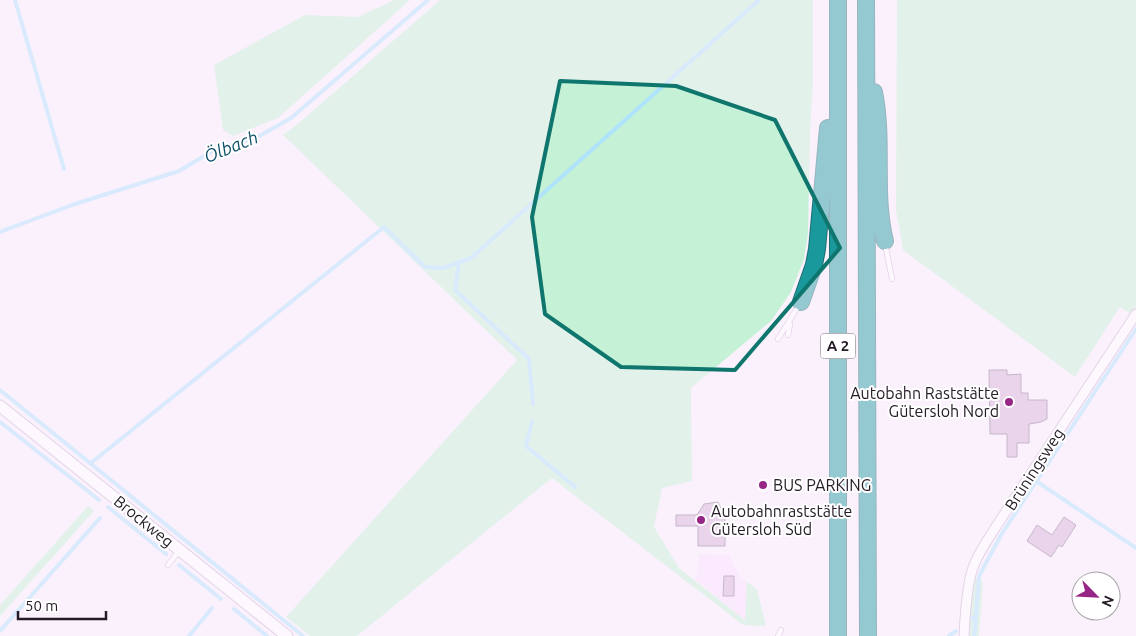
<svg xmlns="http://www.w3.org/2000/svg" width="1136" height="636" font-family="Ubuntu,sans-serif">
<rect width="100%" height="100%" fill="#fbf1fd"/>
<path fill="#fae1fe" d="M 699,554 L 729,555 L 739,576 L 747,582 L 746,621 L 696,580 Z"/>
<path fill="#c5f1d6" d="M 394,0 L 410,0 L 278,118 L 233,136 L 223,130 L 214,65 L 305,15 L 358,17 Z
M 440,0 L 813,0 L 813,82 L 810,133 L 808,234 L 804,259 L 791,292 L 771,321 L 691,388 L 692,481 L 662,488 L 654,527 L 679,568 L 745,620 L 747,582 L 757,589 L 766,626 L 743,625 L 552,478 L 357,636 L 310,636 L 286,617 L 517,360 L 283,135 L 299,123 Z
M 897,0 L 1136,0 L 1136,306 L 1131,314 L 1120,307 L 1075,377 L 903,250 L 896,210 Z
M 88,506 L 94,511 L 0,616 L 0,605 Z
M 975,578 L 983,582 L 979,636 L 968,636 L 969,609 Z"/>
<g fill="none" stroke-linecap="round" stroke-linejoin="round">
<path stroke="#aee3fb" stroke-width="4" d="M 15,0 L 64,169
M 0,232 L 75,204 L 179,171 L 216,149 L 256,138 L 291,118 L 428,0
M 459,262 L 455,290 L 529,359 L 533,404
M 0,390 L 303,636
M 532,421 L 526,446 L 575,487
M 0,422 L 99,500
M 91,463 L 384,227 L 425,267 L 443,268 L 471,258 L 759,0
M 1036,481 L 1136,548
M 108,507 L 166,554
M 179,565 L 221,599
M 234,609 L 267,636
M 972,618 L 976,616 L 979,576 L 1001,535 L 1136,329
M 0,631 L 100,518
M 189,636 L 212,608
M 949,636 L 956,631
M 974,636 L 976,616"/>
</g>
<path fill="#d2b2d7" stroke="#87708a" d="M 989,370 L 1007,370 L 1007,375 L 1021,374 L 1021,393 L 1028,393 L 1028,400 L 1047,400 L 1047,419 L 1041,422 L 1029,424 L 1029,443 L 1017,443 L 1017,457 L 1007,457 L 1007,434 L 990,434 Z
M 718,502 L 724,515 L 725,515 L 725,546 L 698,546 L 698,526 L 676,526 L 676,515 L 697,515 L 704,504 Z
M 1064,517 L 1076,525 L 1062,547 L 1059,545 L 1051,557 L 1027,541 L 1037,525 L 1052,535 Z
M 724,576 L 734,576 L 734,596 L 723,596 Z"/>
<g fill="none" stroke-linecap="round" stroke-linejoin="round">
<g stroke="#c7afcb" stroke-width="6">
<path id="service" d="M 885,243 L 892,279
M 788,335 L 790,324
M 778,339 L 799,305
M 168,565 L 179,551
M 778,636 L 781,630"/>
</g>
<g stroke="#c7afcb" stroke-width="11">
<path id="minor" d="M 964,636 C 965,616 966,594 971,574 C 976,556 987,541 997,525 L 1136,314"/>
</g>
<g stroke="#c7afcb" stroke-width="13">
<path id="tertiary" d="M 0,406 L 287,636"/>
</g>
<g stroke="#1e6d73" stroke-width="18">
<path id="motorway" d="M 838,0 L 838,636
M 866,0 L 868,636
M 874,92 C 884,141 873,194 885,241
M 801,302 L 814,265 L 817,249 L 828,128"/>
</g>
<use href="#service" stroke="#fff" stroke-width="4.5"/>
<use href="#minor" stroke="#fff" stroke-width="9"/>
<use href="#tertiary" stroke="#fff" stroke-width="11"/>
<use href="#motorway" stroke="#1a999c" stroke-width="16"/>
</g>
<path d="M0 0H1136V636H0ZM 560,81 L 676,86 L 775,120 L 840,248 L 735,370 L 621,367 L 545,314 L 532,217 Z" fill="#fbf1fd" fill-opacity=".55" fill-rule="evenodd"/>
<path fill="none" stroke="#0f766e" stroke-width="4" stroke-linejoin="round" d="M 560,81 L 676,86 L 775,120 L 840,248 L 735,370 L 621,367 L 545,314 L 532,217 Z"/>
<g fill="#962585" stroke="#fff" stroke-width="2">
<circle cx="1009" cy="402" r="5"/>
<circle cx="763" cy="485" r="5"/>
<circle cx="701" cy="520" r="5"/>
</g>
<g text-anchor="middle" stroke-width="4" stroke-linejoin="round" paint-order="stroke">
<rect fill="#fff" stroke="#665f67" stroke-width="1" x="820.5" y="333.5" width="35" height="25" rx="4"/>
<g font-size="15" font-weight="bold" fill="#241b26">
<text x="838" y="351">A 2</text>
</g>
<g font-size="16" fill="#241b26" stroke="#fff" text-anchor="start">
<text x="999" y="399" text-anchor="end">Autobahn Raststätte<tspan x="999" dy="18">Gütersloh Nord</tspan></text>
<text x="773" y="491">BUS PARKING</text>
<text x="711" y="517">Autobahnraststätte<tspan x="711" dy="18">Gütersloh Süd</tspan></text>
</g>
<g font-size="16" fill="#241b26" stroke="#fff">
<text transform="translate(1034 469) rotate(-57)" y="6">Brüningsweg</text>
<text transform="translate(144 521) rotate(39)" y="6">Brockweg</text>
</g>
<g font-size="18" font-style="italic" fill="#0f526b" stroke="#fff">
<text transform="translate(231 147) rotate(-22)" y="6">Ölbach</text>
</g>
</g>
<g transform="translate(1096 596) rotate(114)"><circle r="24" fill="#ffffff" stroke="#a7a4a8"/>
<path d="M0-4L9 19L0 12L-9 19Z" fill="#962585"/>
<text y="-8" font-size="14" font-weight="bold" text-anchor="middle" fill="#241b26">N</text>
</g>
<path d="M18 611v8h88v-8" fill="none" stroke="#241b26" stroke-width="2.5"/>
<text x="25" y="611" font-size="15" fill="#241b26" stroke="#ffffff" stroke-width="4" paint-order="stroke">50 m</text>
</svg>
